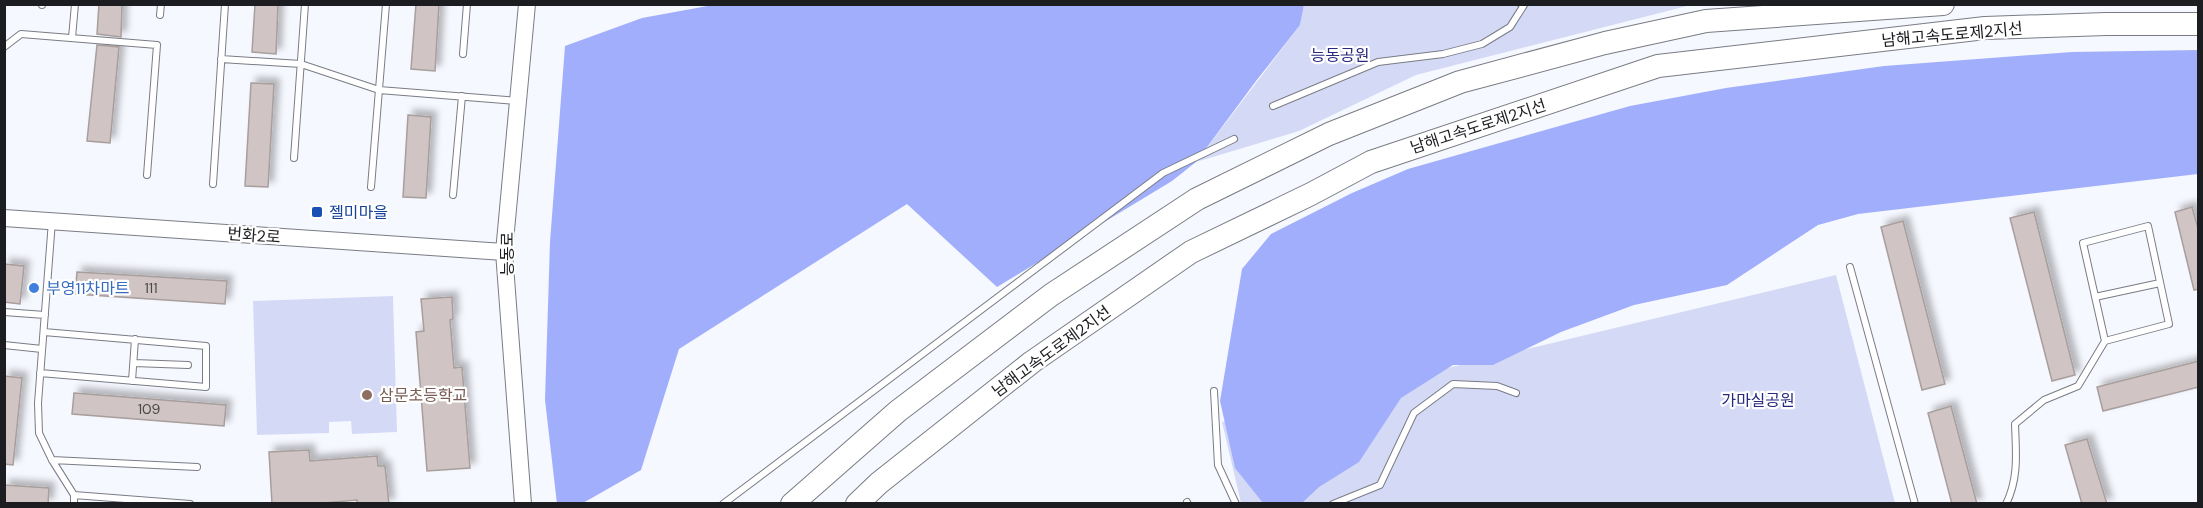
<svg xmlns="http://www.w3.org/2000/svg" width="2203" height="508" font-family="'DM Sans','Noto Sans KR',sans-serif">
<defs>
<filter id="shadow"><feDropShadow dx="5.5" dy="-5.5" stdDeviation="3" flood-color="#0004"/></filter>
</defs>
<rect width="100%" height="100%" fill="#f6f8ff"/>
<path fill="#d4daf6" d="M 1304,5 L 1691,5 L 1416,75 L 1299,131 L 1196,162 L 1300,25 Z
M 1836,275 L 1895,503 L 1241,503 L 1222,422 Z
M 393,296 L 397,432 L 352,434 L 351,421 L 329,422 L 329,433 L 257,435 L 253,301 Z"/>
<path fill="#a1aefc" d="M 713,5 L 1304,5 L 1300,25 L 1256,81 L 1196,162 L 1172,181 L 997,287 L 907,204 L 679,349 L 641,470 L 583,503 L 557,504 L 545,400 L 550,242 L 565,46 L 642,18 Z
M 2198,50 L 2198,174 L 1858,214 L 1818,225 L 1727,285 L 1634,305 L 1561,332 L 1493,365 L 1453,365 L 1401,398 L 1359,462 L 1319,487 L 1302,503 L 1263,503 L 1235,468 L 1220,401 L 1242,269 L 1271,234 L 1352,193 L 1408,169 L 1630,106 L 1726,88 L 1884,66 L 2072,52 Z"/>
<path fill="#d0c5c4" stroke="#a89e9c" stroke-width="1.5" filter="url(#shadow)" d="M 99,4 L 122,4 L 121,37 L 97,34 Z
M 255,4 L 278,4 L 276,54 L 252,52 Z
M 416,4 L 439,4 L 435,71 L 411,69 Z
M 97,45 L 119,47 L 110,143 L 87,141 Z
M 251,83 L 274,84 L 268,187 L 245,186 Z
M 408,115 L 431,117 L 426,198 L 403,197 Z
M 2192,207 L 2199,232 L 2199,289 L 2194,290 L 2175,212 Z
M 2034,212 L 2075,375 L 2052,381 L 2010,218 Z
M 1903,221 L 1945,384 L 1922,390 L 1881,227 Z
M 4,264 L 24,266 L 20,304 L 4,302 Z
M 77,272 L 227,281 L 225,304 L 75,294 Z
M 452,297 L 453,319 L 450,320 L 454,368 L 462,367 L 470,468 L 427,471 L 416,332 L 424,331 L 421,299 Z
M 2199,361 L 2199,387 L 2103,411 L 2097,387 Z
M 4,376 L 22,378 L 13,465 L 4,464 Z
M 74,393 L 226,405 L 224,426 L 72,414 Z
M 1951,406 L 1977,504 L 1952,504 L 1928,413 Z
M 2087,439 L 2107,504 L 2082,504 L 2065,445 Z
M 309,450 L 310,461 L 377,456 L 378,466 L 385,466 L 389,504 L 357,504 L 357,500 L 311,504 L 272,504 L 269,452 Z
M 4,485 L 49,488 L 48,504 L 4,504 Z"/>
<g fill="none" stroke-linecap="round" stroke-linejoin="round">
<g stroke="#7a7c84" stroke-width="8">
<path id="service" d="M 42,5 L 42,4
M 160,15 L 161,4
M 72,38 L 75,4
M 4,47 L 21,34 L 157,45 L 147,175
M 463,54 L 467,4
M 221,59 L 301,64 L 379,90 L 518,101
M 1273,106 L 1378,62 L 1443,54 L 1482,44 L 1510,27 L 1524,5 L 1521,4
M 294,158 L 305,4
M 213,184 L 225,4
M 371,187 L 386,4
M 453,195 L 462,96
M 52,221 L 38,403 L 39,433 L 52,460 L 74,495 L 74,504
M 1850,267 L 1915,504
M 2095,297 L 2160,283
M 4,312 L 45,315
M 4,345 L 42,349
M 134,363 L 188,365
M 40,373 L 206,387 L 206,346 L 44,332
M 132,381 L 135,339
M 1214,391 L 1218,465 L 1236,504
M 52,460 L 197,467
M 74,495 L 190,504
M 1187,502 L 1188,504
M 723,504 L 1163,173 L 1234,139
M 1333,504 L 1380,485 L 1414,413 L 1453,384 L 1497,386 L 1516,393
M 2006,504 C 2019,478 2016,452 2015,424 L 2044,400 L 2078,386 L 2105,341 L 2083,243 L 2148,226 L 2169,324 L 2105,341"/>
</g>
<g stroke="#7a7c84" stroke-width="18">
<path id="tertiary" d="M 4,218 L 504,252
M 523,504 L 504,252 L 527,4"/>
</g>
<g stroke="#7a7c84" stroke-width="24">
<path id="motorway" d="M 792,504 L 898,411 L 1051,295 L 1197,199 L 1329,134 L 1460,82 L 1605,43 L 1706,21 L 1943,4
M 857,504 L 879,483 L 1032,362 L 1191,252 L 1311,194 L 1371,162 L 1658,66 L 1985,28 L 2106,24 L 2198,24"/>
</g>
<use href="#service" stroke="#fff" stroke-width="6"/>
<use href="#tertiary" stroke="#fff" stroke-width="16"/>
<use href="#motorway" stroke="#fff" stroke-width="22"/>
</g>
<rect fill="#1a4fb4" stroke="#fff" stroke-width="2" x="311" y="206" width="12" height="12" rx="3"/>
<circle fill="#3f7fe0" stroke="#fff" stroke-width="2" cx="34" cy="288" r="6"/>
<circle fill="#8d6e63" stroke="#fff" stroke-width="2" cx="367" cy="395" r="6"/>
<g text-anchor="middle" stroke-width="4.5" stroke-linejoin="round" paint-order="stroke">
<g font-size="14" fill="#494749">
<text x="151" y="293">111</text>
<text x="149" y="414">109</text>
</g>
<g font-size="16" fill="#1c1d20" stroke="#fff">
<text transform="translate(1952 34) rotate(-5)" y="6">남해고속도로제2지선</text>
<text transform="translate(1478 126) rotate(-18)" y="6">남해고속도로제2지선</text>
<text transform="translate(254 235) rotate(4)" y="6">번화2로</text>
<text transform="translate(507 254) rotate(-90)" y="6">능동로</text>
<text transform="translate(1051 351) rotate(-36)" y="6">남해고속도로제2지선</text>
</g>
<g font-size="16" fill="#292980" stroke="#fff">
<text x="1340" y="61">능동공원</text>
<text x="1758" y="406">가마실공원</text>
</g>
<g font-size="16" fill="#164399" stroke="#fff" text-anchor="start">
<text x="329" y="218">젤미마을</text>
</g>
<g font-size="16" fill="#366cbe" stroke="#fff" text-anchor="start">
<text x="46" y="294">부영11차마트</text>
</g>
<g font-size="16" fill="#785e54" stroke="#fff" text-anchor="start">
<text x="379" y="401">삼문초등학교</text>
</g>
</g>
<rect width="2203" height="508" fill="none" stroke="#1c1d20" stroke-width="12"/>
</svg>
